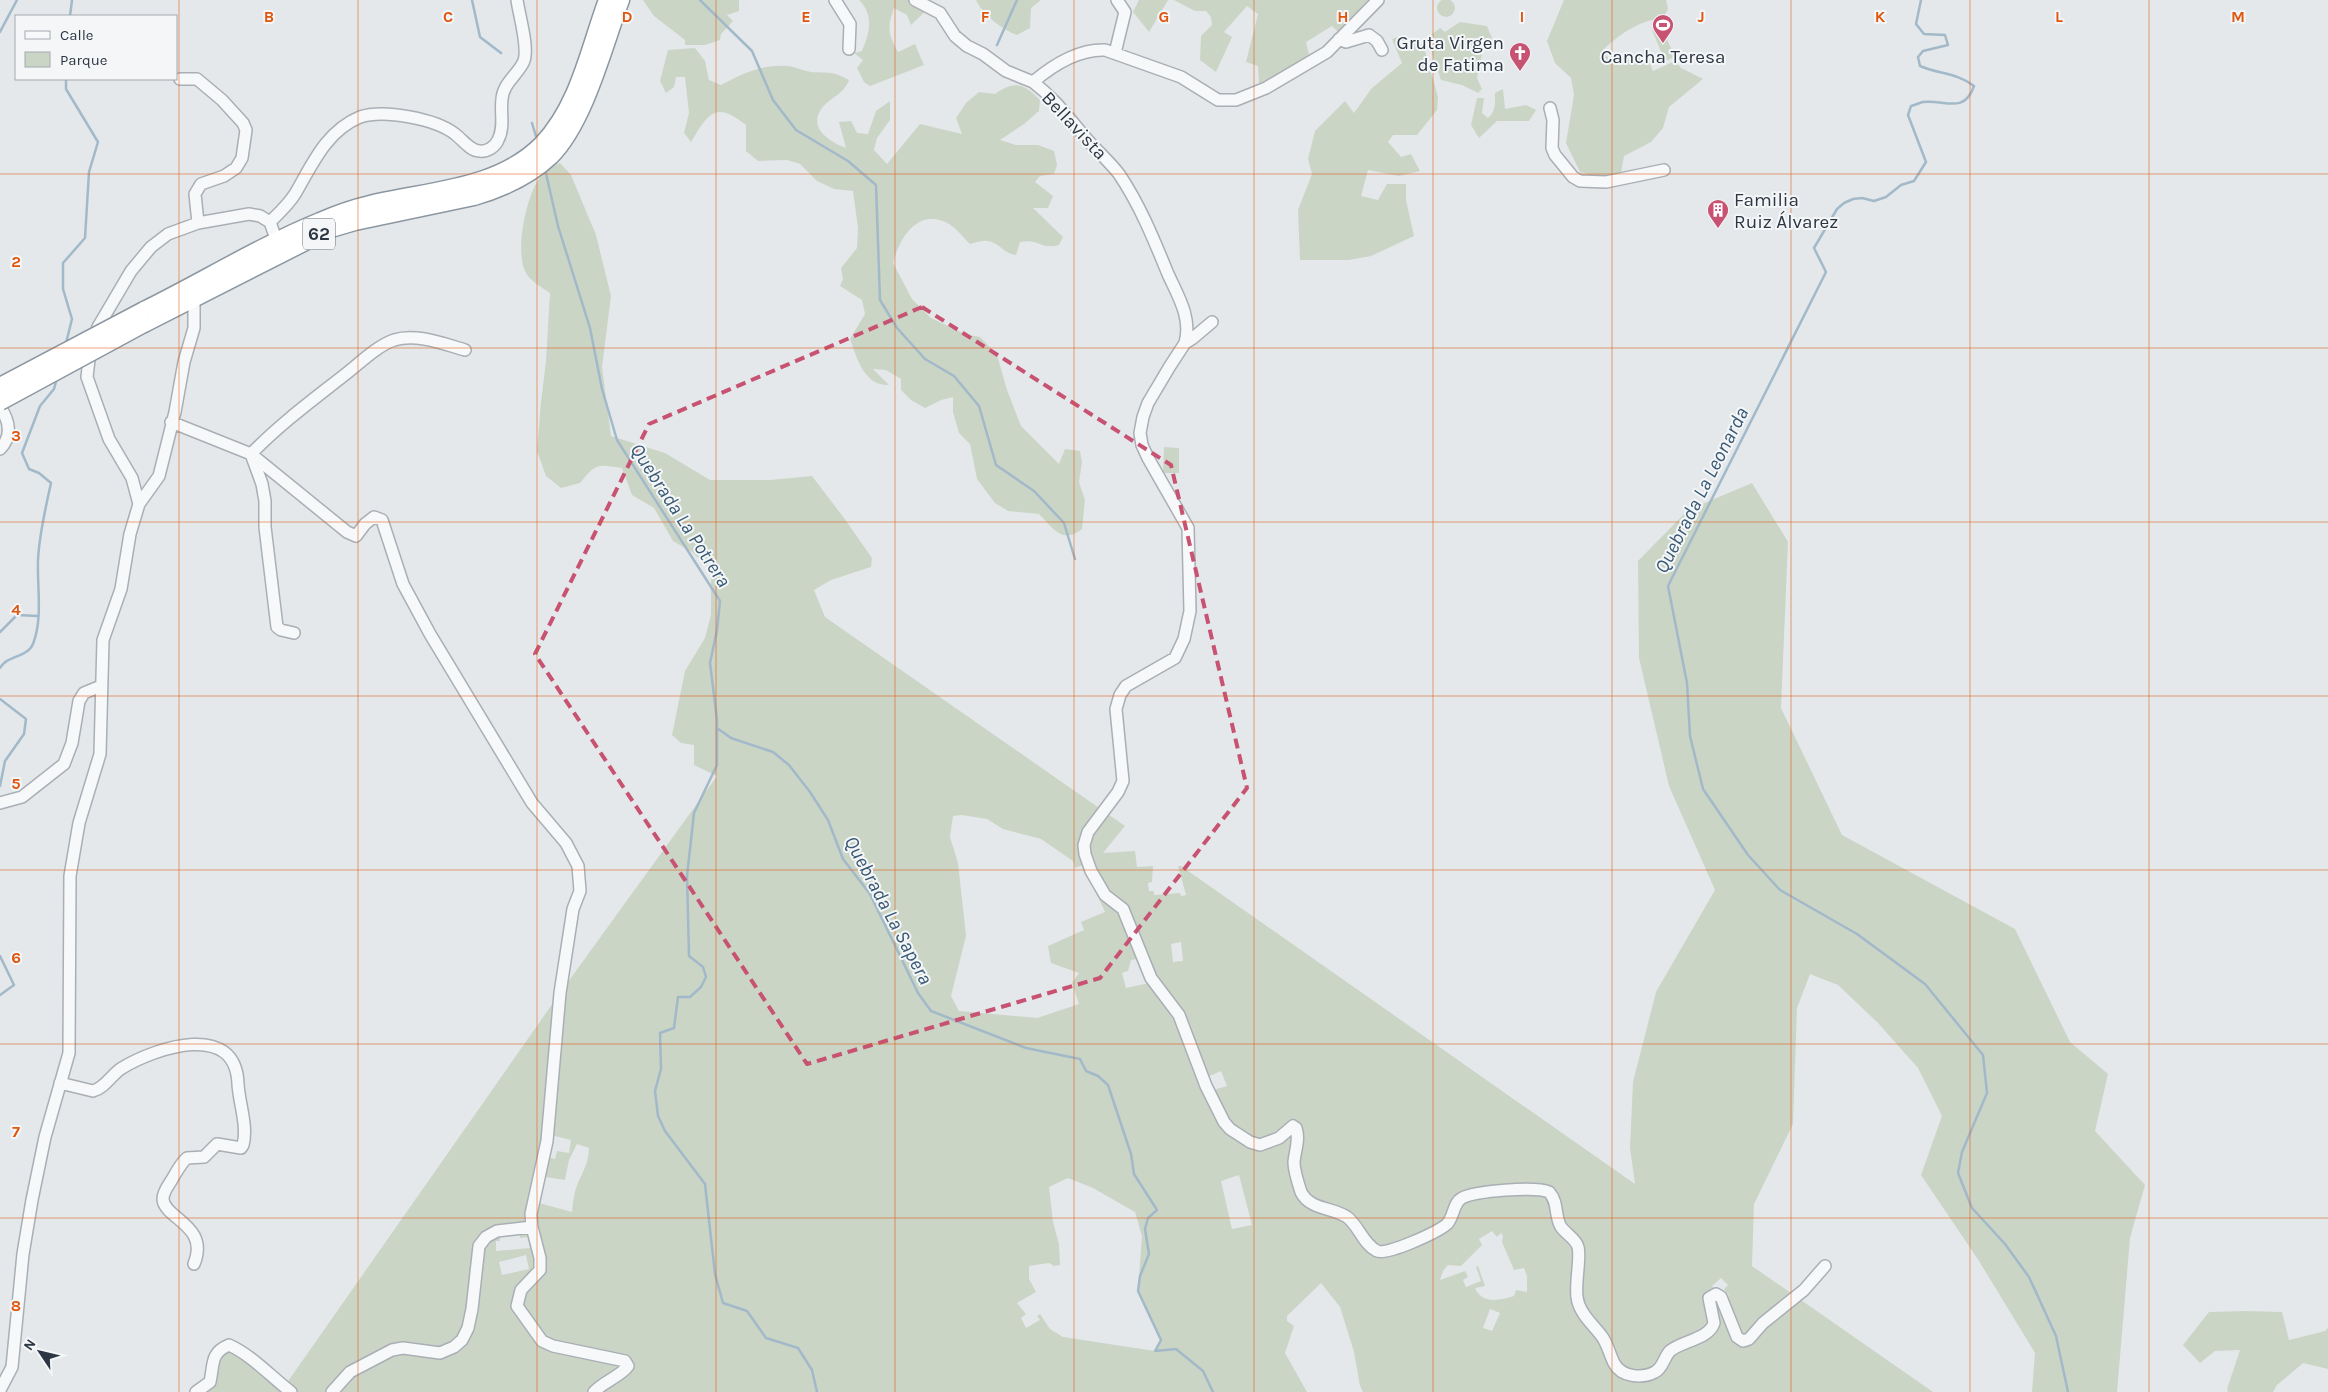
<svg xmlns="http://www.w3.org/2000/svg" width="2328" height="1392" font-family="Karla,sans-serif">
<rect width="100%" height="100%" fill="#e4e8eb"/>
<path fill="#cbd5c6" fill-rule="evenodd" d="M1437 8a9 9 0 1 1 18 0a9 9 0 1 1-18 0Z
M 643,0 L 739,0 L 739,11 L 727,15 L 733,21 L 721,34 L 720,40 L 705,45 L 685,45 L 685,40 L 654,16 Z
M 859,0 L 910,0 L 928,9 L 911,25 L 907,15 L 894,8 C 887,28 888,33 898,52 L 915,44 L 924,65 L 870,86 L 864,82 L 857,68 L 863,60 L 854,53 L 862,51 C 869,33 875,16 859,0 Z
M 976,0 L 1041,0 L 1031,8 L 1030,28 L 1017,35 C 1003,30 982,14 976,0 Z
M 1139,0 L 1168,0 L 1149,32 L 1133,12 Z
M 1174,0 L 1370,0 L 1369,4 L 1339,33 L 1332,26 L 1306,42 L 1310,59 L 1259,84 L 1258,66 L 1246,62 L 1258,14 L 1247,6 L 1224,32 L 1232,37 L 1216,72 L 1200,60 L 1201,36 L 1212,25 L 1211,17 L 1206,11 L 1195,11 Z
M 1564,0 L 1666,0 L 1668,9 L 1663,18 C 1640,20 1618,35 1602,51 L 1614,64 C 1625,62 1634,56 1645,52 L 1653,71 L 1675,61 L 1681,68 L 1703,79 L 1669,107 L 1663,128 L 1651,142 L 1624,156 L 1621,173 L 1600,177 L 1580,172 L 1566,143 L 1574,95 L 1571,78 L 1555,63 L 1547,41 Z
M 1460,22 L 1487,26 L 1493,41 L 1483,49 L 1477,78 L 1482,89 L 1478,93 L 1462,85 L 1441,80 L 1427,38 L 1440,28 L 1445,32 Z
M 1661,26 L 1675,57 L 1665,61 L 1652,30 Z
M 1398,37 L 1409,42 L 1423,44 L 1438,97 L 1437,110 L 1417,135 L 1393,135 L 1388,142 L 1401,157 L 1411,154 L 1420,171 L 1399,176 L 1368,170 L 1361,196 L 1378,200 L 1387,184 L 1406,184 L 1406,200 L 1414,236 L 1371,256 L 1349,260 L 1300,260 L 1298,210 L 1312,174 L 1308,159 L 1315,131 L 1345,101 L 1354,113 L 1372,88 L 1402,63 L 1392,39 Z
M 695,48 L 705,61 L 709,80 L 721,85 C 743,73 763,64 788,66 C 796,67 804,71 811,72 C 829,73 832,71 849,80 C 844,94 831,97 822,108 C 807,128 830,142 846,148 L 839,122 L 851,121 L 857,133 L 868,134 L 876,111 L 890,101 L 890,120 L 877,138 L 874,150 L 887,164 L 920,124 L 962,134 L 956,118 L 966,103 L 979,92 L 995,94 C 1014,80 1024,83 1040,100 L 1039,111 L 1024,124 L 1000,140 L 1016,145 L 1038,145 L 1054,151 L 1057,165 L 1054,174 L 1040,176 L 1035,182 L 1053,196 L 1048,208 L 1033,208 L 1063,237 L 1059,245 C 1041,250 1038,238 1020,242 L 1016,255 C 1004,254 999,242 987,241 C 982,240 975,243 970,244 C 963,237 953,224 943,221 C 915,211 899,240 893,263 L 912,299 L 931,318 L 965,334 L 980,337 L 997,355 L 1007,390 L 1021,426 L 1059,464 L 1065,449 L 1080,451 L 1082,462 L 1079,482 L 1085,500 L 1082,529 C 1062,545 1053,528 1039,514 L 1008,511 L 995,503 L 977,479 L 970,444 L 959,433 L 953,412 L 953,397 L 941,400 L 925,408 L 911,400 L 901,390 L 901,379 L 886,370 L 873,369 L 889,385 C 864,386 857,358 850,339 L 865,314 L 862,300 L 840,286 L 843,279 L 841,268 L 857,248 L 858,228 L 853,191 L 834,189 L 817,181 L 800,164 L 787,160 L 758,161 L 746,151 L 746,125 C 716,101 709,112 691,142 L 684,133 L 689,113 L 685,77 L 676,77 L 674,87 L 666,93 L 660,81 L 668,50 Z
M 1503,89 L 1505,109 L 1526,105 L 1536,110 L 1529,121 L 1497,121 L 1479,138 L 1471,125 L 1477,98 L 1484,98 L 1482,113 L 1488,118 C 1496,112 1495,103 1495,93 Z
M 560,163 L 571,175 L 596,235 L 611,296 L 602,367 L 611,436 L 665,453 L 710,480 L 770,480 L 812,476 L 844,518 L 872,558 L 871,567 L 831,580 L 814,590 L 825,617 L 1125,826 L 1103,853 L 1135,851 L 1137,867 L 1153,866 L 1152,882 L 1148,883 L 1149,891 L 1154,891 L 1154,895 L 1180,893 L 1181,896 L 1186,895 L 1178,866 L 1181,866 L 1635,1184 L 1630,1148 L 1633,1082 L 1656,992 L 1715,890 L 1669,786 L 1639,658 L 1638,561 L 1688,510 L 1752,483 L 1788,542 L 1781,708 L 1842,835 L 2015,929 L 2070,1042 L 2108,1074 L 2095,1131 L 2145,1185 L 2130,1238 L 2117,1392 L 2032,1392 L 2035,1353 L 1979,1261 L 1921,1175 L 1942,1116 L 1918,1068 L 1878,1023 L 1838,985 L 1810,974 L 1797,1008 L 1793,1124 L 1754,1204 L 1752,1266 L 1933,1392 L 1363,1392 L 1360,1386 L 1354,1352 L 1340,1307 L 1321,1283 L 1287,1316 L 1287,1321 L 1294,1326 L 1285,1353 L 1307,1392 L 196,1392 L 229,1345 L 284,1387 L 560,993 L 717,776 L 694,765 L 694,745 L 681,743 L 672,735 L 685,671 L 705,638 L 711,615 L 711,570 L 692,552 L 673,541 L 654,508 L 632,495 L 622,468 C 597,464 596,463 580,483 L 561,488 L 546,476 L 537,451 L 541,402 L 546,361 L 550,293 C 543,288 530,281 526,273 C 515,254 525,205 535,186 C 540,175 549,167 560,163 ZM 962,815 L 987,819 L 1003,829 L 1041,839 L 1073,861 L 1075,868 L 1083,865 L 1105,912 L 1081,922 L 1084,930 L 1048,946 L 1051,963 L 1079,973 L 1072,983 L 1079,1004 L 1037,1018 L 959,1011 L 951,996 L 966,936 L 958,863 L 950,837 L 953,816 ZM 1181,942 L 1183,961 L 1173,962 L 1171,944 ZM 1138,959 L 1149,983 L 1126,988 L 1122,973 L 1128,971 L 1131,960 ZM 1221,1071 L 1227,1086 L 1210,1091 L 1205,1078 ZM 551,1135 L 571,1140 L 569,1153 L 557,1151 L 555,1159 L 546,1157 ZM 577,1144 L 589,1148 C 589,1161 583,1172 578,1183 C 574,1192 573,1202 572,1212 L 539,1203 L 546,1177 L 565,1180 L 569,1160 ZM 1239,1175 L 1252,1225 L 1232,1229 L 1221,1181 ZM 1068,1178 L 1093,1188 L 1135,1212 L 1142,1236 L 1138,1291 L 1161,1340 L 1155,1351 L 1063,1337 L 1050,1329 L 1040,1314 L 1037,1316 L 1040,1320 L 1026,1328 L 1021,1318 L 1026,1314 L 1017,1303 L 1036,1292 L 1029,1279 L 1029,1266 L 1049,1263 L 1054,1266 L 1060,1265 L 1059,1244 L 1053,1222 L 1049,1187 ZM 1492,1231 L 1497,1237 L 1501,1233 L 1503,1236 L 1502,1242 L 1514,1270 L 1524,1268 L 1527,1276 L 1527,1292 L 1516,1290 L 1514,1296 C 1499,1300 1483,1305 1475,1288 L 1485,1286 L 1478,1266 L 1476,1267 L 1481,1281 L 1466,1287 L 1463,1280 L 1468,1277 L 1465,1271 L 1440,1280 L 1443,1271 L 1448,1265 L 1461,1266 L 1482,1245 L 1479,1239 ZM 520,1235 L 520,1238 L 528,1237 L 530,1248 L 496,1251 L 496,1241 L 500,1241 L 500,1237 ZM 526,1255 L 529,1269 L 502,1275 L 499,1262 ZM 1721,1278 L 1728,1285 L 1724,1289 L 1729,1296 L 1725,1300 L 1712,1286 ZM 1490,1309 L 1500,1313 L 1492,1331 L 1483,1328 Z
M 1164,447 L 1179,448 L 1179,473 L 1163,473 Z
M 2245,1311 L 2282,1312 L 2289,1340 L 2325,1331 L 2328,1328 L 2328,1369 L 2303,1363 L 2277,1385 L 2273,1392 L 2228,1392 L 2227,1389 L 2240,1350 L 2215,1351 L 2200,1363 L 2183,1345 L 2209,1312 Z"/>
<g fill="none" stroke-linecap="round" stroke-linejoin="round">
<path stroke="#a2b9c9" stroke-width="2.5" d="M 472,0 L 480,37 L 501,53
M 700,0 L 752,51 L 773,100 L 796,130 L 848,161 L 876,185 L 880,300 L 897,328 L 925,359 L 954,376 L 979,406 L 996,465 L 1034,491 L 1064,523 L 1075,559
M 1921,0 L 1916,24 L 1924,34 L 1945,35 L 1948,45 L 1923,51 L 1918,57 L 1920,66 C 1938,74 1958,73 1974,86 C 1964,115 1944,99 1923,102 C 1919,103 1915,105 1911,106 L 1908,115 L 1926,162 L 1914,181 L 1901,185 L 1886,197 L 1874,201 L 1862,198 L 1853,199 L 1844,203 L 1837,209 L 1814,248 L 1826,272 L 1668,586 L 1687,683 L 1690,736 L 1703,789 L 1748,855 L 1780,890 L 1857,934 L 1925,984 L 1983,1055 L 1987,1093 L 1962,1152 L 1958,1173 L 1972,1208 L 2005,1244 L 2029,1277 L 2056,1336 L 2068,1392
M 70,16 L 72,0
M 0,32 L 17,0
M 997,45 L 1017,0
M 532,123 L 537,140
M 545,169 L 558,226 L 590,328 L 602,389 L 617,440 L 720,601 L 717,630 L 710,663 L 717,720 L 717,765 L 694,813 L 687,876 L 689,956 L 703,967 L 706,977 L 701,987 L 690,997 L 678,997 L 674,1028 L 660,1033 L 661,1069 L 655,1091 L 658,1116 L 665,1131 L 705,1184 L 715,1274 L 723,1303 L 747,1311 L 766,1338 L 798,1348 L 812,1370 L 817,1392
M 66,343 L 72,319 L 63,289 L 63,263 L 85,238 L 89,172 L 98,142 L 66,89 L 66,79
M 0,632 L 17,615 L 38,616
M 0,668 C 7,655 27,658 33,644 C 43,618 37,587 38,560 C 39,537 46,505 51,483 L 39,473 L 29,469 L 22,453 L 40,406 L 54,389 L 57,378
M 0,699 L 26,719 L 24,734 L 5,761 L 0,786
M 717,728 L 731,738 L 773,752 L 789,765 L 810,792 L 828,820 L 843,859 L 870,894 L 918,993 L 931,1011 L 1026,1048 L 1080,1059 L 1086,1071 L 1098,1076 L 1108,1085 L 1131,1154 L 1134,1174 L 1157,1210 L 1148,1218 L 1145,1229 L 1149,1254 L 1140,1276 L 1138,1291 L 1161,1340 L 1155,1351 L 1176,1349 L 1203,1371 L 1213,1392
M 0,956 L 14,985 L 0,995"/>
<g stroke="#a9afb5" stroke-width="14">
<path id="minor" d="M 835,0 L 850,24 L 849,49
M 915,0 L 940,13 L 955,36 L 967,46 L 983,54 L 1006,71 L 1033,82
M 1339,39 L 1346,42 L 1369,35 L 1377,41 L 1382,50
M 1115,53 L 1125,12 L 1117,0
M 180,79 L 197,79 L 222,100 L 243,123 L 246,130 L 242,158 L 236,168 L 224,176 L 201,184 L 195,194 L 198,223
M 1550,108 L 1553,120 L 1552,148 L 1555,155 L 1573,177 L 1580,181 L 1606,182 L 1664,170
M 270,222 C 279,213 288,205 295,194 C 312,165 326,131 360,117 C 384,109 436,119 455,134 C 463,140 470,151 480,151 C 487,152 495,147 498,140 C 505,127 500,112 502,99 C 503,84 516,76 523,63 C 530,51 519,15 517,0
M 1212,322 L 1193,338 L 1185,343 L 1170,366 L 1148,403 L 1143,417 L 1140,433 L 1142,445 L 1148,458 L 1188,528 L 1190,611 L 1184,639 L 1175,658 L 1126,686 L 1120,695 L 1116,709 L 1123,781 L 1118,792 L 1088,832 L 1084,845 L 1085,854 L 1091,871 L 1105,895 L 1123,909 L 1151,978 L 1179,1015 L 1206,1086 L 1224,1122 L 1230,1129 L 1250,1142 L 1260,1145 L 1279,1138 L 1293,1126 L 1296,1128 C 1300,1140 1295,1150 1294,1162 C 1294,1171 1298,1183 1301,1192 C 1310,1210 1332,1207 1347,1217 C 1359,1226 1363,1244 1377,1251 C 1386,1256 1438,1232 1447,1224 C 1454,1217 1453,1203 1462,1198 C 1475,1191 1535,1186 1549,1192 C 1559,1203 1554,1215 1561,1227 C 1566,1234 1576,1239 1578,1247 C 1581,1257 1575,1282 1577,1297 C 1579,1314 1594,1325 1603,1338 C 1608,1346 1610,1355 1614,1363 C 1621,1377 1642,1379 1655,1372 C 1663,1368 1664,1357 1670,1351 C 1682,1341 1709,1339 1714,1323 L 1709,1298 L 1716,1294 L 1721,1297 L 1737,1337 L 1743,1341 L 1749,1339 L 1763,1323 L 1804,1290 L 1825,1266
M 1185,343 C 1192,318 1178,296 1168,274 C 1154,240 1140,205 1119,174 C 1109,161 1096,150 1085,137 C 1068,117 1054,98 1033,82 C 1053,65 1078,49 1105,50 L 1181,77 L 1218,100 L 1236,100 L 1266,88 L 1327,52 L 1378,0
M 0,407 C 9,420 13,436 0,449
M 171,422 L 251,454 L 347,532 L 356,536 L 365,524 L 374,517 L 382,520 L 403,584 L 430,634 L 532,803 L 566,843 L 578,866 L 580,891 L 573,909 L 560,993 L 547,1141 L 531,1214 L 532,1227 L 497,1231 L 486,1237 L 479,1246 L 472,1309 L 468,1328 L 462,1340 L 454,1347 L 440,1353 L 403,1348 L 392,1350 L 350,1372 L 332,1392
M 139,504 L 159,476 L 175,412 L 184,362 L 194,328 L 194,300
M 294,633 L 281,630 L 277,627 L 265,527 L 265,501 L 262,484 L 251,454 C 281,423 314,399 347,373 C 361,362 377,346 394,340 C 417,333 444,344 465,350
M 0,803 L 22,797 L 64,764 L 72,743 L 79,701 L 84,693 L 101,686
M 60,1083 L 93,1091 C 105,1088 112,1074 122,1068 C 157,1047 236,1021 238,1084 C 239,1103 248,1126 243,1145 L 241,1148 L 217,1144 L 204,1157 L 187,1158 C 180,1164 176,1173 171,1181 C 168,1186 163,1192 163,1199 C 164,1219 210,1225 194,1264
M 532,1227 L 540,1258 L 540,1270 L 521,1290 L 517,1306 L 542,1341 L 553,1346 L 625,1361 L 628,1366 C 621,1376 603,1382 594,1392
M 0,1390 L 12,1367 L 23,1254 L 32,1200 L 45,1137 L 69,1053 L 70,876 L 79,823 L 100,754 L 103,640 L 121,589 L 130,534 L 139,504 L 132,478 L 109,439 L 87,377 L 90,351 L 98,327 L 131,271 L 151,247 L 168,234 L 198,223 L 249,214 L 260,216 L 270,222 L 277,242
M 196,1392 L 210,1382 C 214,1364 210,1353 229,1345 C 253,1356 270,1376 291,1392"/>
</g>
<g stroke="#8c97a1" stroke-width="19">
<path id="highway" d="M 144,310 C 203,281 259,246 320,221 C 336,214 353,208 370,204 C 428,190 498,189 542,144 C 579,105 589,48 607,0
M 144,324 L 331,229 L 355,222 L 474,197 C 501,189 530,176 551,156 C 585,122 604,46 621,0"/>
</g>
<use href="#minor" stroke="#f7f8fa" stroke-width="11"/>
<use href="#highway" stroke="#fff" stroke-width="16"/>
<g stroke="#8c97a1" stroke-width="19" stroke-linecap="butt">
<path id="highway-bridge" d="M 0,386 L 144,310
M 0,402 L 144,324"/>
</g>
<use href="#highway-bridge" stroke="#fff" stroke-width="16"/>
</g>
<path fill="none" stroke="#c75271" stroke-width="4" stroke-dasharray="10 6" stroke-linejoin="round" d="M 922,307 L 1171,465 L 1247,788 L 1100,978 L 807,1064 L 535,654 L 649,424 Z"/>
<path fill="none" stroke="#df570f" stroke-width="1" stroke-opacity="0.55" d="M 179,0 L 179,1392M 358,0 L 358,1392M 537,0 L 537,1392M 716,0 L 716,1392M 895,0 L 895,1392M 1074,0 L 1074,1392M 1254,0 L 1254,1392M 1433,0 L 1433,1392M 1612,0 L 1612,1392M 1791,0 L 1791,1392M 1970,0 L 1970,1392M 2149,0 L 2149,1392M 0,174 L 2328,174M 0,348 L 2328,348M 0,522 L 2328,522M 0,696 L 2328,696M 0,870 L 2328,870M 0,1044 L 2328,1044M 0,1218 L 2328,1218"/>
<defs>
<g id="stadium-pin" transform="scale(1.125)"><path d="M0 17L-7.5 6A9.5 9.5 0 1 1 7.5 6Z" fill="#c75271" stroke="#f4f6f8"/><path d="M0-5a6.5 5 0 1 0 0 10a6.5 5 0 1 0 0-10ZM-3.5-1.8h7v3.6h-7Z" fill="#fff"/></g>
<g id="church-pin" transform="scale(1.125)"><path d="M0 17L-7.5 6A9.5 9.5 0 1 1 7.5 6Z" fill="#c75271" stroke="#f4f6f8"/><path d="M-1.2-6h2.4v3.5h3.3v2.4h-3.3V6h-2.4V-.1h-3.3v-2.4h3.3Z" fill="#fff"/></g>
<g id="building-pin" transform="scale(1.125)"><path d="M0 17L-7.5 6A9.5 9.5 0 1 1 7.5 6Z" fill="#c75271" stroke="#f4f6f8"/><path d="M-4-6H4V6H1V3H-1V6H-4ZM-2.5-4.3h1.7v1.8h-1.7ZM.8-4.3h1.7v1.8H.8ZM-2.5-1h1.7V.8h-1.7ZM.8-1h1.7V.8H.8Z" fill="#fff"/></g>
</defs>
<g fill-rule="evenodd">
<use href="#stadium-pin" x="1663" y="25"/>
<use href="#church-pin" x="1520" y="53"/>
<use href="#building-pin" x="1718" y="210"/>
</g>
<g text-anchor="middle" stroke-width="4" stroke-linejoin="round" paint-order="stroke">
<rect fill="#f4f6f8" stroke="#697079" stroke-width="1" x="303" y="218.5" width="32" height="31" rx="4"/>
<g font-size="18" font-weight="bold" fill="#2d3743">
<text x="319" y="240">62</text>
</g>
<g font-size="19" fill="#2d3743" stroke="#f4f6f8" text-anchor="end">
<text x="1504" y="49">Gruta Virgen<tspan x="1504" dy="22">de Fatima</tspan></text>
<text x="1663" y="63" text-anchor="middle">Cancha Teresa</text>
<text x="1734" y="206" text-anchor="start">Familia<tspan x="1734" dy="22">Ruiz Álvarez</tspan></text>
</g>
<g font-size="19" fill="#2d3743" stroke="#f4f6f8">
<text transform="translate(1075 125) rotate(47)" y="7">Bellavista</text>
</g>
<g font-size="20" font-style="italic" fill="#395a75" stroke="#f4f6f8">
<text transform="translate(1701 490) rotate(-63)" y="7">Quebrada La Leonarda</text>
<text transform="translate(681 515) rotate(57)" y="7">Quebrada La Potrera</text>
<text transform="translate(889 910) rotate(62)" y="7">Quebrada La Sapera</text>
</g>
</g>
<g font-size="16" text-anchor="middle" font-weight="bold" fill="#df570f" stroke="#f4f6f8" stroke-width="4" stroke-linejoin="round" paint-order="stroke">
<text x="269" y="22">B</text>
<text x="448" y="22">C</text>
<text x="627" y="22">D</text>
<text x="806" y="22">E</text>
<text x="985" y="22">F</text>
<text x="1164" y="22">G</text>
<text x="1343" y="22">H</text>
<text x="1522" y="22">I</text>
<text x="1701" y="22">J</text>
<text x="1880" y="22">K</text>
<text x="2059" y="22">L</text>
<text x="2238" y="22">M</text>
<text x="16" y="267">2</text>
<text x="16" y="441">3</text>
<text x="16" y="615">4</text>
<text x="16" y="789">5</text>
<text x="16" y="963">6</text>
<text x="16" y="1137">7</text>
<text x="16" y="1311">8</text>
</g>
<rect x="15" y="15" width="162" height="65" fill="#f4f6f8" stroke="#a4aab0"/>
<rect x="25" y="31" width="25" height="8" fill="#f7f8fa" stroke="#a4aab0"/>
<text x="60" y="40" font-size="15" fill="#2d3743">Calle</text>
<rect x="25" y="52" width="25" height="15" fill="#cbd5c6" stroke="#a4aab0"/>
<text x="60" y="65" font-size="15" fill="#2d3743">Parque</text>
<g transform="translate(40 1352) rotate(305)" stroke="#f4f6f8" stroke-width="4" paint-order="stroke">
<path d="M0-4L9 19L0 12L-9 19Z" fill="#2d3743"/>
<text y="-8" font-size="14" font-weight="bold" text-anchor="middle" fill="#2d3743">N</text>
</g>
</svg>
